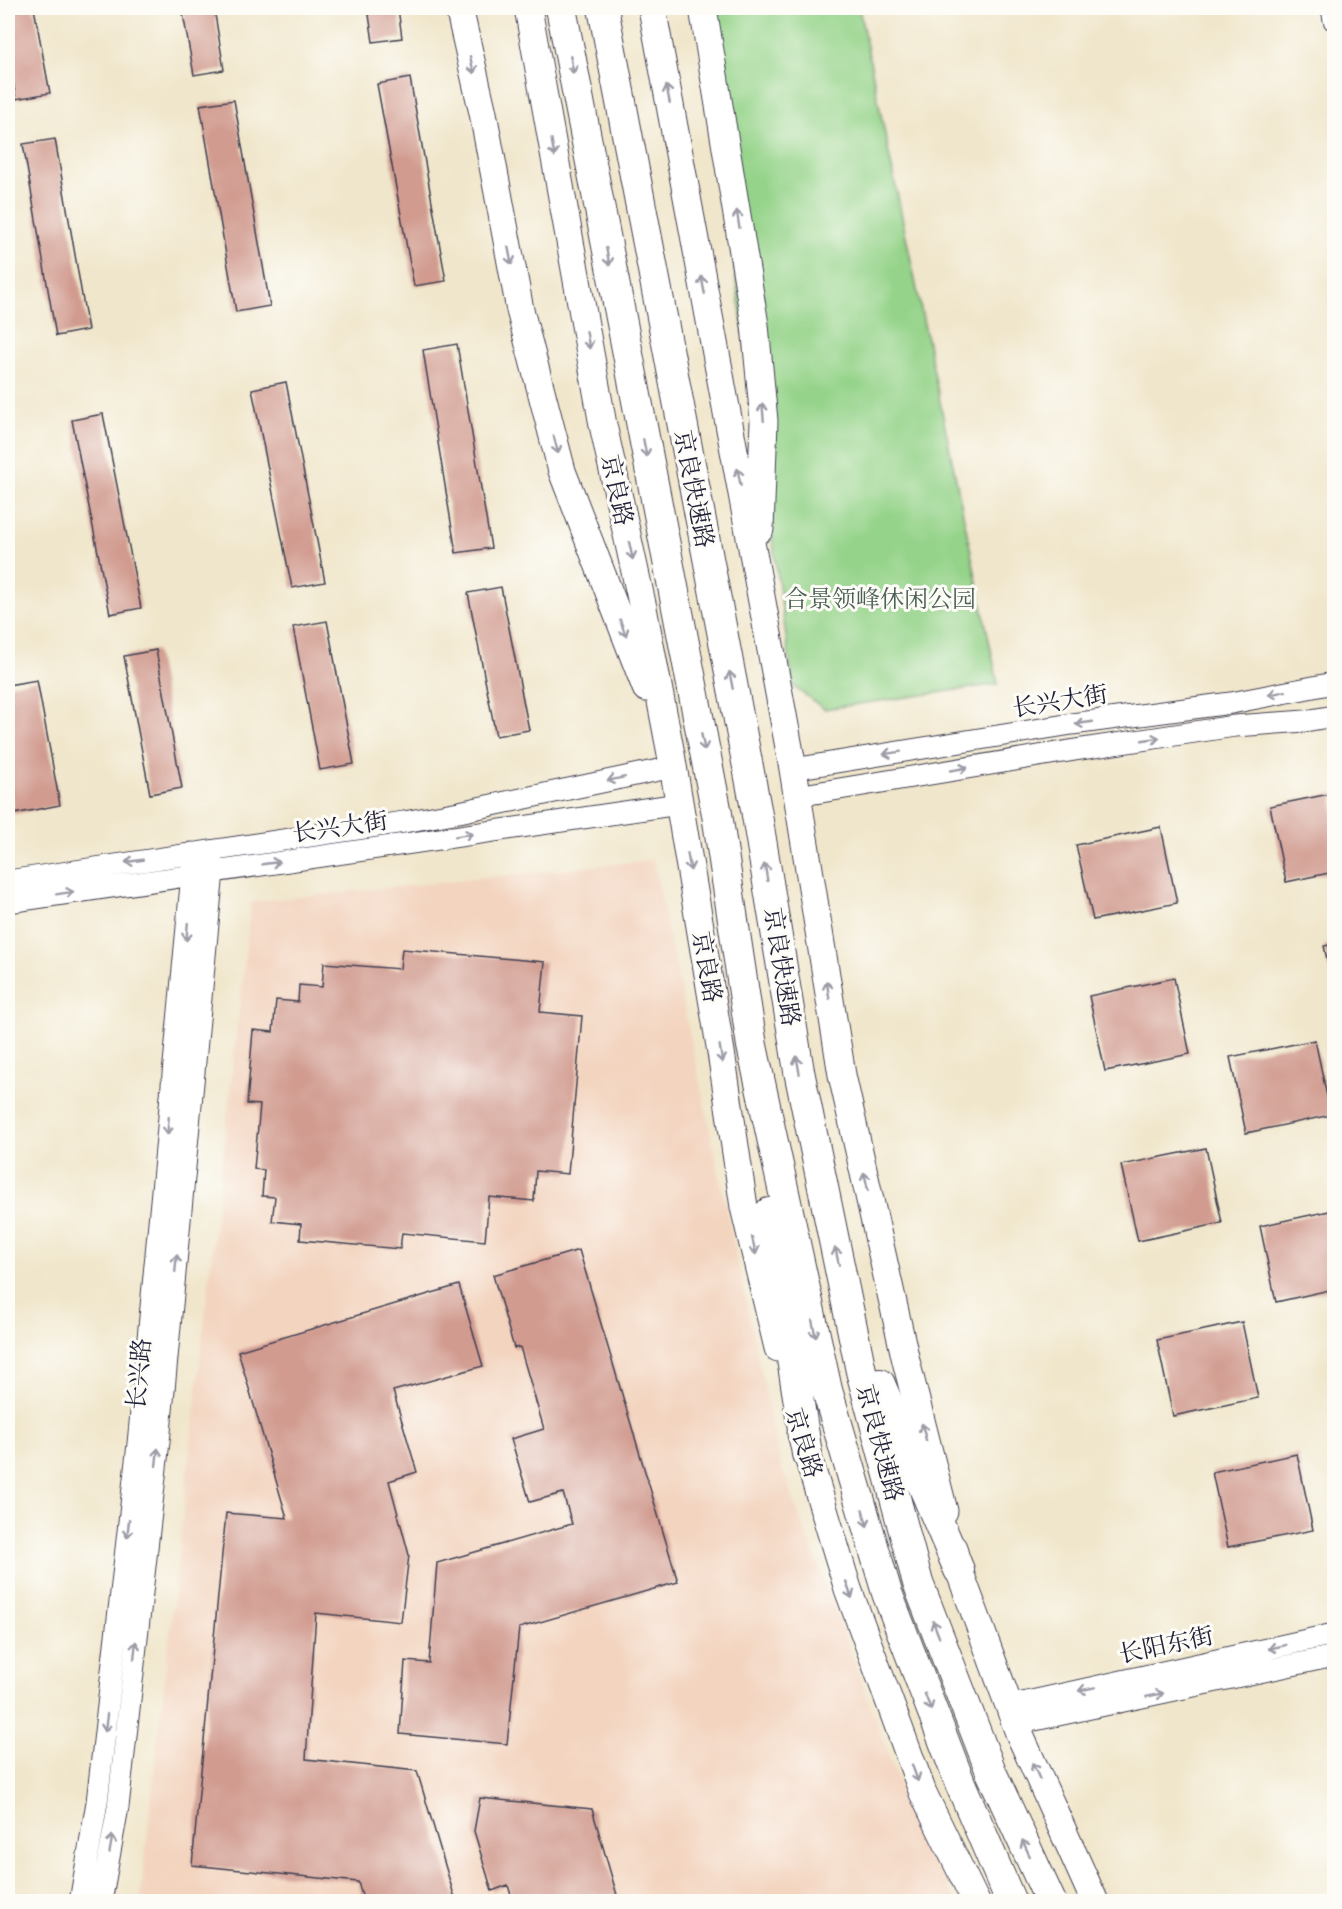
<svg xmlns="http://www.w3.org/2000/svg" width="1342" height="1909" font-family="Alegreya,'Noto Serif SC',serif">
<rect width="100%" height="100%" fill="#fdfcf7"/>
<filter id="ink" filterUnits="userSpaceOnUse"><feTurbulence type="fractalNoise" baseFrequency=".0167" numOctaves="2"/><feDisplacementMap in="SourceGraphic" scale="12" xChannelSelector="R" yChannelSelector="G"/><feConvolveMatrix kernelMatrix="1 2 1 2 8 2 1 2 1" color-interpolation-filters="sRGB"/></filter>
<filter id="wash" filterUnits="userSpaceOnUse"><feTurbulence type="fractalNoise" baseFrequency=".008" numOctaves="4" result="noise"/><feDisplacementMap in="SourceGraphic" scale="24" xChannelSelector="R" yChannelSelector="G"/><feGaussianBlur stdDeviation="1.35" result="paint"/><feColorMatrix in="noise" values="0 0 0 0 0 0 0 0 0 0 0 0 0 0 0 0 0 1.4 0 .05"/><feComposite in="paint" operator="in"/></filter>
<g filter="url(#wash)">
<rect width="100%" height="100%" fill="#f0e6cb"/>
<path fill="#f3d4bf" d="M 653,860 L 780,1463 L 914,1823 L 956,1901 L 140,1902 L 251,902 Z"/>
<path fill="#94d389" stroke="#5b7a62" stroke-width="1.5" d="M 698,8 L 859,8 L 998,684 L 824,709 L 793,686 Z"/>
<g id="blocks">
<path fill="#d19b90" d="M 8,8 L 34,8 L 50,93 L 16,99 L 8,49 Z
M 182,8 L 214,8 L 224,70 L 194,75 Z
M 368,8 L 398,8 L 402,38 L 373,42 Z
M 410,78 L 446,281 L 414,286 L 377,84 Z
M 234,100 L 270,306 L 236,312 L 200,105 Z
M 55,139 L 88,330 L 56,336 L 23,144 Z
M 457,344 L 491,548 L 456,553 L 423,350 Z
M 286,382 L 325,582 L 292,588 L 252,389 Z
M 103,414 L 141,608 L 110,614 L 72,420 Z
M 501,587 L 529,730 L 496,736 L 468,593 Z
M 327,621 L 354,764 L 320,770 L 293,627 Z
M 156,650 L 182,788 L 150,794 L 124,656 Z
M 37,680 L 60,805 L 14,814 L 8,779 L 8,685 Z
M 1334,793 L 1334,872 L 1286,882 L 1270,806 Z
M 1161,827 L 1177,903 L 1093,920 L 1076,845 Z
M 1334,944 L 1334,991 L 1324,946 Z
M 402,949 L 545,962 L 540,1012 L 582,1016 L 568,1174 L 536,1171 L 534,1201 L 489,1197 L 485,1241 L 402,1233 L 400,1249 L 300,1240 L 301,1224 L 272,1221 L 275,1197 L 262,1196 L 264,1170 L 254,1169 L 260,1105 L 247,1104 L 253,1030 L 273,1032 L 276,1000 L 298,1002 L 299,985 L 322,987 L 324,963 L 400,969 Z
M 1174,978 L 1190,1054 L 1105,1071 L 1089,996 Z
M 1315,1040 L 1331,1115 L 1246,1133 L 1230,1057 Z
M 1206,1148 L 1222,1223 L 1138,1241 L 1121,1165 Z
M 1334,1210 L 1334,1289 L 1276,1302 L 1260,1226 Z
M 579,1250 L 678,1582 L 519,1628 L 507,1744 L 400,1734 L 405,1661 L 429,1663 L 437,1563 L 572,1524 L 563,1493 L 530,1502 L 511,1439 L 544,1429 L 520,1347 L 514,1348 L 493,1275 Z
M 459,1285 L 483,1366 L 393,1391 L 417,1472 L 389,1481 L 409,1555 L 401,1622 L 316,1613 L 306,1759 L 417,1771 L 456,1902 L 364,1902 L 358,1882 L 192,1865 L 226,1513 L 287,1518 L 238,1351 Z
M 1242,1322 L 1258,1398 L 1173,1416 L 1157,1340 Z
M 1297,1454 L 1313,1530 L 1228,1547 L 1212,1472 Z
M 480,1798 L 592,1809 L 619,1902 L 513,1902 L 508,1885 L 492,1891 L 474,1831 Z"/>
</g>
</g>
<g filter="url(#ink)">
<use href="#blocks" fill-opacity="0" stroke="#413f51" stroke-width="1.5"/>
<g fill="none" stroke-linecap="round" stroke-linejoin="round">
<g stroke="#413f51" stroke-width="23">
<path id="minor" d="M 1332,8 L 1334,20
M 793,769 L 1072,724 L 1231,703 L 1334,683
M 797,796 L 1075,750 L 1235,726 L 1305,721 L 1334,716
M 8,881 L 404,822 L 459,812 L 673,767
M 8,902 L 679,804
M 1009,1706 L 1334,1634
M 1016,1724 L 1334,1656
M 80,1902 L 97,1802 L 138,1444 L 192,874 L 192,853
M 101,1902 L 118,1807 L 160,1432 L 213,871 L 210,851"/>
</g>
<g stroke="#413f51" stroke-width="29">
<path id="major" d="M 459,8 L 483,113 L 520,310 L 562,471 L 646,688
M 528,8 L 603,425 L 643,608 L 671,754 L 721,1052 L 744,1207 L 778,1348
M 652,8 L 793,769 L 842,1075 L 906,1361 L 944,1511
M 703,8 L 755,325 L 764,421 L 760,529
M 801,1434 L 848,1589 L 923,1793 L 976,1902
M 953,1548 L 959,1570 L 1019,1733 L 1095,1902"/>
</g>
<g stroke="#413f51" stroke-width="32">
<path id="highway" d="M 561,8 L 717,814 L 752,1046 L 827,1390 L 887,1593 L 960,1783 L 1011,1902
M 603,8 L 756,809 L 799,1071 L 861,1371 L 918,1583 L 992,1774 L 1051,1902
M 769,1213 L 807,1454
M 880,1384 L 959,1570"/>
</g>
<use href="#minor" stroke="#fff" stroke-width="21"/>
<use href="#major" stroke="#fff" stroke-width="27"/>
<use href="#highway" stroke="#fff" stroke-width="30"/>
</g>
<defs><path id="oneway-shaft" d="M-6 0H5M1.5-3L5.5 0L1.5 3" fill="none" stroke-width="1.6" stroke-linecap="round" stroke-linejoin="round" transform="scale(1.5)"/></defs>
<g stroke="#9c9ca7">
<use href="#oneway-shaft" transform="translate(472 65) rotate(77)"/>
<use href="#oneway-shaft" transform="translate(572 65) rotate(79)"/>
<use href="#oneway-shaft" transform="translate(668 94) rotate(-101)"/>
<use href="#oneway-shaft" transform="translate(553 148) rotate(80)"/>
<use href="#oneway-shaft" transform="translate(738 219) rotate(-99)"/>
<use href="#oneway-shaft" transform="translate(510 256) rotate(79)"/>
<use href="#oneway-shaft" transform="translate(608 257) rotate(79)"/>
<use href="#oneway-shaft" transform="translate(703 285) rotate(-101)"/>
<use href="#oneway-shaft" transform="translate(588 340) rotate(80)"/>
<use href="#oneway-shaft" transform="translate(763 412) rotate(-95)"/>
<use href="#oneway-shaft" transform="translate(556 445) rotate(75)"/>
<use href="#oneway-shaft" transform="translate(645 448) rotate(79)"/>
<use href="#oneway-shaft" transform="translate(739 477) rotate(-101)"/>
<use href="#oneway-shaft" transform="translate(631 551) rotate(78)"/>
<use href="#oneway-shaft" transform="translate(623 628) rotate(70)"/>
<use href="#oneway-shaft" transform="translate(731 680) rotate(-101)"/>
<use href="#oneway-shaft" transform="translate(1277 693) rotate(168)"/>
<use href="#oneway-shaft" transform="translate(1084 723) rotate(172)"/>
<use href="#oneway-shaft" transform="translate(1151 739) rotate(-8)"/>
<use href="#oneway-shaft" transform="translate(703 742) rotate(79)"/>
<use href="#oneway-shaft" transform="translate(892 753) rotate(171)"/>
<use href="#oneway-shaft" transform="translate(959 769) rotate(-10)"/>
<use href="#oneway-shaft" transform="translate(616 779) rotate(168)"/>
<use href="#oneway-shaft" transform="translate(464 835) rotate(-9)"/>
<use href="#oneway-shaft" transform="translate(134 861) rotate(172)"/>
<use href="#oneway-shaft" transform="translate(689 862) rotate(80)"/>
<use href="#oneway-shaft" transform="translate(271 863) rotate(-8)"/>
<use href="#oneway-shaft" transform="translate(766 872) rotate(-99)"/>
<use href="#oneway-shaft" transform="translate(65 893) rotate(-9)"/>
<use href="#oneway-shaft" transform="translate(187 932) rotate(95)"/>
<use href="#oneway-shaft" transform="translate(828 990) rotate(-99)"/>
<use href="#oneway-shaft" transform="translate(721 1054) rotate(81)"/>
<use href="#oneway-shaft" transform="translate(798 1065) rotate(-100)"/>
<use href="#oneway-shaft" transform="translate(168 1126) rotate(95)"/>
<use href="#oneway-shaft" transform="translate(866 1181) rotate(-103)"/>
<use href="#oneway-shaft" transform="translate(754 1246) rotate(77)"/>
<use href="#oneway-shaft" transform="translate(837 1256) rotate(-102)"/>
<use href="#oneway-shaft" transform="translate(176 1263) rotate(-85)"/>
<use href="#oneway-shaft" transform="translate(814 1329) rotate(78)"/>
<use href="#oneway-shaft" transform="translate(924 1432) rotate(-104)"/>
<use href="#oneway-shaft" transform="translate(157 1457) rotate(-84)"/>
<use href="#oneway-shaft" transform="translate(865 1518) rotate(74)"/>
<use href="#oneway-shaft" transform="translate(128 1529) rotate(97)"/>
<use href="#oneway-shaft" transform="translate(849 1590) rotate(71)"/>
<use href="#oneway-shaft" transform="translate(936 1629) rotate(-111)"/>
<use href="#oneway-shaft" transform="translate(1277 1647) rotate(167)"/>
<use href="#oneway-shaft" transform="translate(135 1650) rotate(-84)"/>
<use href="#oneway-shaft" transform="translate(1087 1689) rotate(168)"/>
<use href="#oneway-shaft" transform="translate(1155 1695) rotate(-12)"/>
<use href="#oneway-shaft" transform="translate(928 1702) rotate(69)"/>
<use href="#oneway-shaft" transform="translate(106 1723) rotate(97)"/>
<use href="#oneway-shaft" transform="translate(1036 1771) rotate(-114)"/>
<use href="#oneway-shaft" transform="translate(915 1773) rotate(70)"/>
<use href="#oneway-shaft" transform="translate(111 1844) rotate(-80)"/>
<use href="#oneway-shaft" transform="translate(1026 1848) rotate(-115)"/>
</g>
</g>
<g text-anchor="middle" stroke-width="6" stroke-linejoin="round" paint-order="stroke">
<g font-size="24" fill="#22223b" stroke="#fdfcf7">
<text transform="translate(694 489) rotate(79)" y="8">京良快速路</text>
<text transform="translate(617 490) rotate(78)" y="8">京良路</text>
<text transform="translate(1060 701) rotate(-9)" y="8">长兴大街</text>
<text transform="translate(340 827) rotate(-8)" y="8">长兴大街</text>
<text transform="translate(707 967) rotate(80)" y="8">京良路</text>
<text transform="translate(782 967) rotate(81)" y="8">京良快速路</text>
<text transform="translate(139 1374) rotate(-85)" y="8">长兴路</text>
<text transform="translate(804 1443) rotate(73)" y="8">京良路</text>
<text transform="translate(880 1443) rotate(75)" y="8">京良快速路</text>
<text transform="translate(1166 1645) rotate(-12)" y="8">长阳东街</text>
</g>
<g font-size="24" fill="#4a6056" stroke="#fdfcf7">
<text x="880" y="607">合景领峰休闲公园</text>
</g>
</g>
<rect width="1342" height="1909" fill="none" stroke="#fdfcf7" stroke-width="30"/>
</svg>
